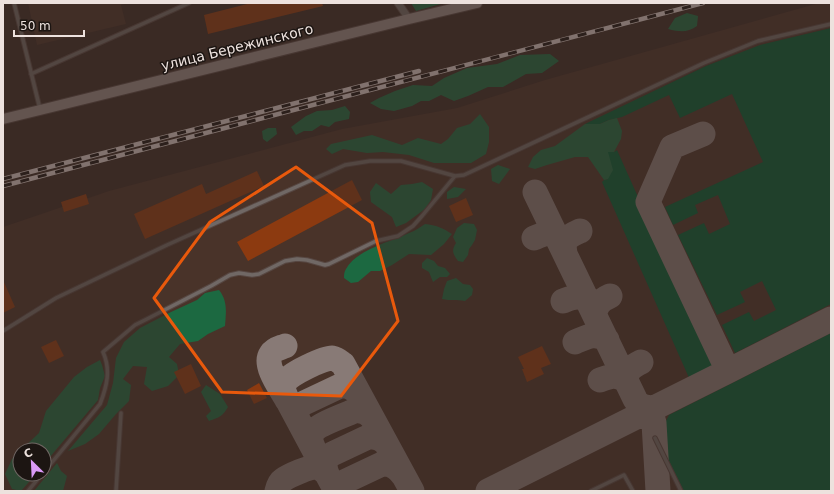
<svg xmlns="http://www.w3.org/2000/svg" width="834" height="494" font-family="'DejaVu Sans',sans-serif">
<rect width="100%" height="100%" fill="#3a2a24"/>
<path fill="#493329" fill-rule="evenodd" d="M 28,3 L 129,3 L 121,5 L 126,24 L 37,45 Z
M 819,3 L 831,3 L 831,491 L 3,491 L 3,227 L 109,191 L 342,129 L 457,108 L 545,80 ZM 20,450 L 44,450 L 44,474 L 20,474 Z"/>
<path fill="#005b34" d="M 831,28 L 831,304 L 735,353 L 722,325 L 749,312 L 754,321 L 776,310 L 762,281 L 740,292 L 745,302 L 717,315 L 678,235 L 704,223 L 709,234 L 730,224 L 718,195 L 695,205 L 698,213 L 673,225 L 665,207 L 763,162 L 732,94 L 680,118 L 669,95 L 622,117 L 609,120 L 600,124 L 585,124 L 706,66 L 760,45 Z
M 617,150 L 714,367 L 690,380 L 602,182 L 604,180 L 608,179 L 608,152 L 614,152 Z
M 829,334 L 831,334 L 831,491 L 683,491 L 662,451 L 662,429 L 669,415 Z"/>
<path fill="#1c6941" d="M 411,3 L 444,3 L 416,11 Z
M 687,13 L 698,16 L 697,26 C 687,33 680,32 668,29 L 675,18 Z
M 550,54 L 559,61 L 542,73 L 526,74 L 503,87 L 488,87 L 468,96 L 454,101 L 441,95 L 429,101 L 421,101 L 412,106 L 394,111 L 381,109 L 370,103 L 379,98 L 395,91 L 413,85 L 432,86 L 444,78 L 467,68 L 497,64 L 520,55 Z
M 345,106 L 350,112 L 349,119 L 335,122 L 329,127 L 321,125 L 312,131 L 304,131 L 296,135 L 291,127 L 306,116 L 317,111 L 332,110 Z
M 480,114 L 489,127 L 489,142 L 486,154 L 471,163 L 434,163 L 409,155 L 383,152 L 367,153 L 343,149 L 332,154 L 326,149 L 331,144 L 372,135 L 402,145 L 418,138 L 441,144 L 448,139 L 457,128 L 470,124 Z
M 617,118 L 622,131 L 621,139 L 614,152 L 608,152 L 613,170 L 608,179 L 604,180 L 588,157 L 575,157 L 547,165 L 535,169 L 528,167 L 533,157 L 541,150 L 555,146 L 585,124 L 600,124 L 609,120 Z
M 268,128 L 276,128 L 277,134 L 267,142 L 263,139 L 262,131 Z
M 498,165 L 510,169 L 499,184 L 492,181 L 491,169 Z
M 422,182 L 433,189 L 431,200 L 425,209 L 406,223 L 396,227 L 392,217 L 371,202 L 370,192 L 376,183 L 391,194 L 401,185 L 412,184 Z
M 454,187 L 466,189 L 458,197 L 447,199 L 447,192 Z
M 464,223 L 474,224 L 477,230 L 475,240 L 472,245 L 469,249 L 468,255 L 463,262 L 458,261 C 453,254 451,251 456,243 L 453,237 L 457,228 Z
M 425,224 C 436,225 443,228 452,234 L 444,244 L 431,255 L 409,254 L 392,265 L 380,271 L 371,271 L 358,282 L 351,283 L 344,278 C 344,275 344,272 346,269 C 356,250 390,242 409,233 C 415,231 420,227 425,224 Z
M 427,258 L 434,261 L 438,266 L 445,268 L 450,274 L 447,277 L 440,277 L 433,282 L 429,272 L 422,268 L 422,263 Z
M 456,278 L 463,284 L 470,285 L 473,289 L 472,295 L 465,301 C 456,299 451,301 442,299 L 444,289 L 447,281 Z
M 219,290 C 228,301 226,313 225,326 L 208,334 L 198,341 L 180,344 L 169,357 L 177,364 L 179,375 L 168,386 L 152,391 L 144,384 L 147,367 L 133,366 L 123,379 L 131,385 L 129,401 L 116,414 L 99,434 L 85,444 L 68,451 L 107,405 L 113,383 L 116,358 L 124,342 L 140,328 L 171,312 L 197,300 L 205,293 Z
M 100,360 L 102,365 L 105,376 L 100,388 L 98,400 L 44,464 L 44,450 L 21,450 L 39,433 L 46,411 L 74,377 L 87,367 Z
M 206,385 L 220,394 L 228,407 C 222,417 220,417 209,421 L 206,416 L 211,411 L 201,392 Z
M 20,451 L 20,474 L 36,474 L 21,491 L 12,489 L 5,474 L 12,459 Z
M 57,463 L 61,471 L 67,476 L 63,491 L 34,491 Z"/>
<g fill="none" stroke-linecap="round" stroke-linejoin="round">
<path stroke="#887a76" stroke-width="25" d="M 703,134 L 672,147 L 648,202 L 728,371
M 535,192 L 635,399 C 640,407 645,407 654,408
M 534,238 C 546,233 551,230 560,242
M 565,253 C 562,239 569,236 580,231
M 563,301 C 574,297 580,294 589,303
M 595,316 C 595,305 601,300 610,296
M 575,342 C 587,337 594,332 607,340
M 285,346 C 280,348 274,349 271,354 C 263,365 281,389 287,400
M 600,380 C 611,376 616,374 626,381
M 626,381 C 626,370 633,366 641,362
M 650,410 L 654,423 L 658,491
M 298,420 C 296,412 297,407 304,403 L 340,386 C 348,385 354,388 359,395
M 313,447 C 311,442 309,437 313,432 C 317,425 345,415 354,411 C 361,410 368,412 372,418
M 327,474 C 324,466 324,459 332,454 L 368,437 C 375,436 380,438 386,443
M 277,491 C 278,487 280,482 283,480 C 288,476 311,466 316,467 C 321,468 324,471 327,474
M 336,491 L 289,403 C 286,397 281,388 285,382 C 289,374 324,358 332,358 C 337,359 339,361 343,364 L 412,491
M 339,491 L 340,486 L 346,481 L 382,464 C 391,463 397,467 402,474
M 488,491 L 728,371 L 831,319"/>
</g>
<path fill="#8c3a10" d="M 251,3 L 322,3 L 323,6 L 208,34 L 204,15 Z
M 257,171 L 264,186 L 145,239 L 134,214 L 202,184 L 206,194 Z
M 352,180 L 362,200 L 248,261 L 237,242 Z
M 86,194 L 89,204 L 64,212 L 61,202 Z
M 466,198 L 473,215 L 456,222 L 449,206 Z
M 3,280 L 15,307 L 3,313 Z
M 56,340 L 64,356 L 49,363 L 41,347 Z
M 542,346 L 551,364 L 541,368 L 544,374 L 527,382 L 522,369 L 524,369 L 518,357 Z
M 191,364 L 201,386 L 185,394 L 174,372 Z
M 259,383 L 267,398 L 254,404 L 247,390 Z"/>
<g fill="none" stroke-linecap="round" stroke-linejoin="round">
<g stroke="#574742" stroke-width="5.5">
<path id="lane" d="M 14,3 L 40,109
M 31,74 L 189,3
M 3,331 L 56,298 L 167,245 L 345,165 L 370,161 L 401,161 L 455,176
M 655,438 L 681,491
M 44,472 L 100,404 C 107,386 111,370 103,352 L 135,325 L 147,319 L 211,286 L 230,275 L 239,273 L 252,275 L 259,274 L 285,261 L 297,259 L 307,260 L 325,265 L 329,264 L 376,241 L 398,236 L 413,226 L 422,216 L 455,176 L 464,175 L 704,63 L 758,41 L 831,24
M 28,491 L 42,474
M 116,491 L 121,413
M 591,491 L 624,475 L 633,491"/>
</g>
<g stroke="#574742" stroke-width="9">
<path id="street" d="M 398,3 L 409,19"/>
</g>
<g stroke="#574742" stroke-width="12">
<path id="secondary" d="M 3,119 L 40,110 L 409,19 L 477,3"/>
</g>
<use href="#lane" stroke="#706865" stroke-width="3.5"/>
<use href="#street" stroke="#706865" stroke-width="7"/>
<use href="#secondary" stroke="#958784" stroke-width="10"/>
<g stroke="#d7cbc7" stroke-width="4.5">
<path id="rail" d="M 3,179 L 419,71
M 3,186 L 703,3"/>
</g>
<use href="#rail" stroke="#1c1512" stroke-width="3" stroke-dasharray="9" stroke-linecap="butt"/>
</g>
<path d="M0 0H834V494H0ZM 296,167 L 372,223 L 398,321 L 341,396 L 222,392 L 154,298 L 210,222 Z" fill="#3a2a24" fill-opacity=".55" fill-rule="evenodd"/>
<path fill="none" stroke="#e8590c" stroke-width="3" stroke-linejoin="round" d="M 296,167 L 372,223 L 398,321 L 341,396 L 222,392 L 154,298 L 210,222 Z"/>
<g text-anchor="middle" stroke-width="3" stroke-linejoin="round" paint-order="stroke">
<g font-size="14" fill="#ede2de" stroke="#1c1512">
<text transform="translate(237 47) rotate(-14)" y="5">улица Бережинского</text>
</g>
</g>
<rect width="834" height="494" fill="none" stroke="#ede2de" stroke-width="8"/>
<g transform="translate(32 462) rotate(336)"><circle r="19" fill="#1c1512" stroke="#706764"/>
<path d="M0-3L7 15L0 10L-7 15Z" fill="#da9af7"/>
<text y="-6" font-size="11" font-weight="bold" text-anchor="middle" fill="#ede2de">С</text>
</g>
<path d="M14 30v6h70v-6" fill="none" stroke="#ede2de" stroke-width="2"/>
<text x="20" y="30" font-size="12" fill="#ede2de" stroke="#1c1512" stroke-width="3" paint-order="stroke">50 m</text>
</svg>
